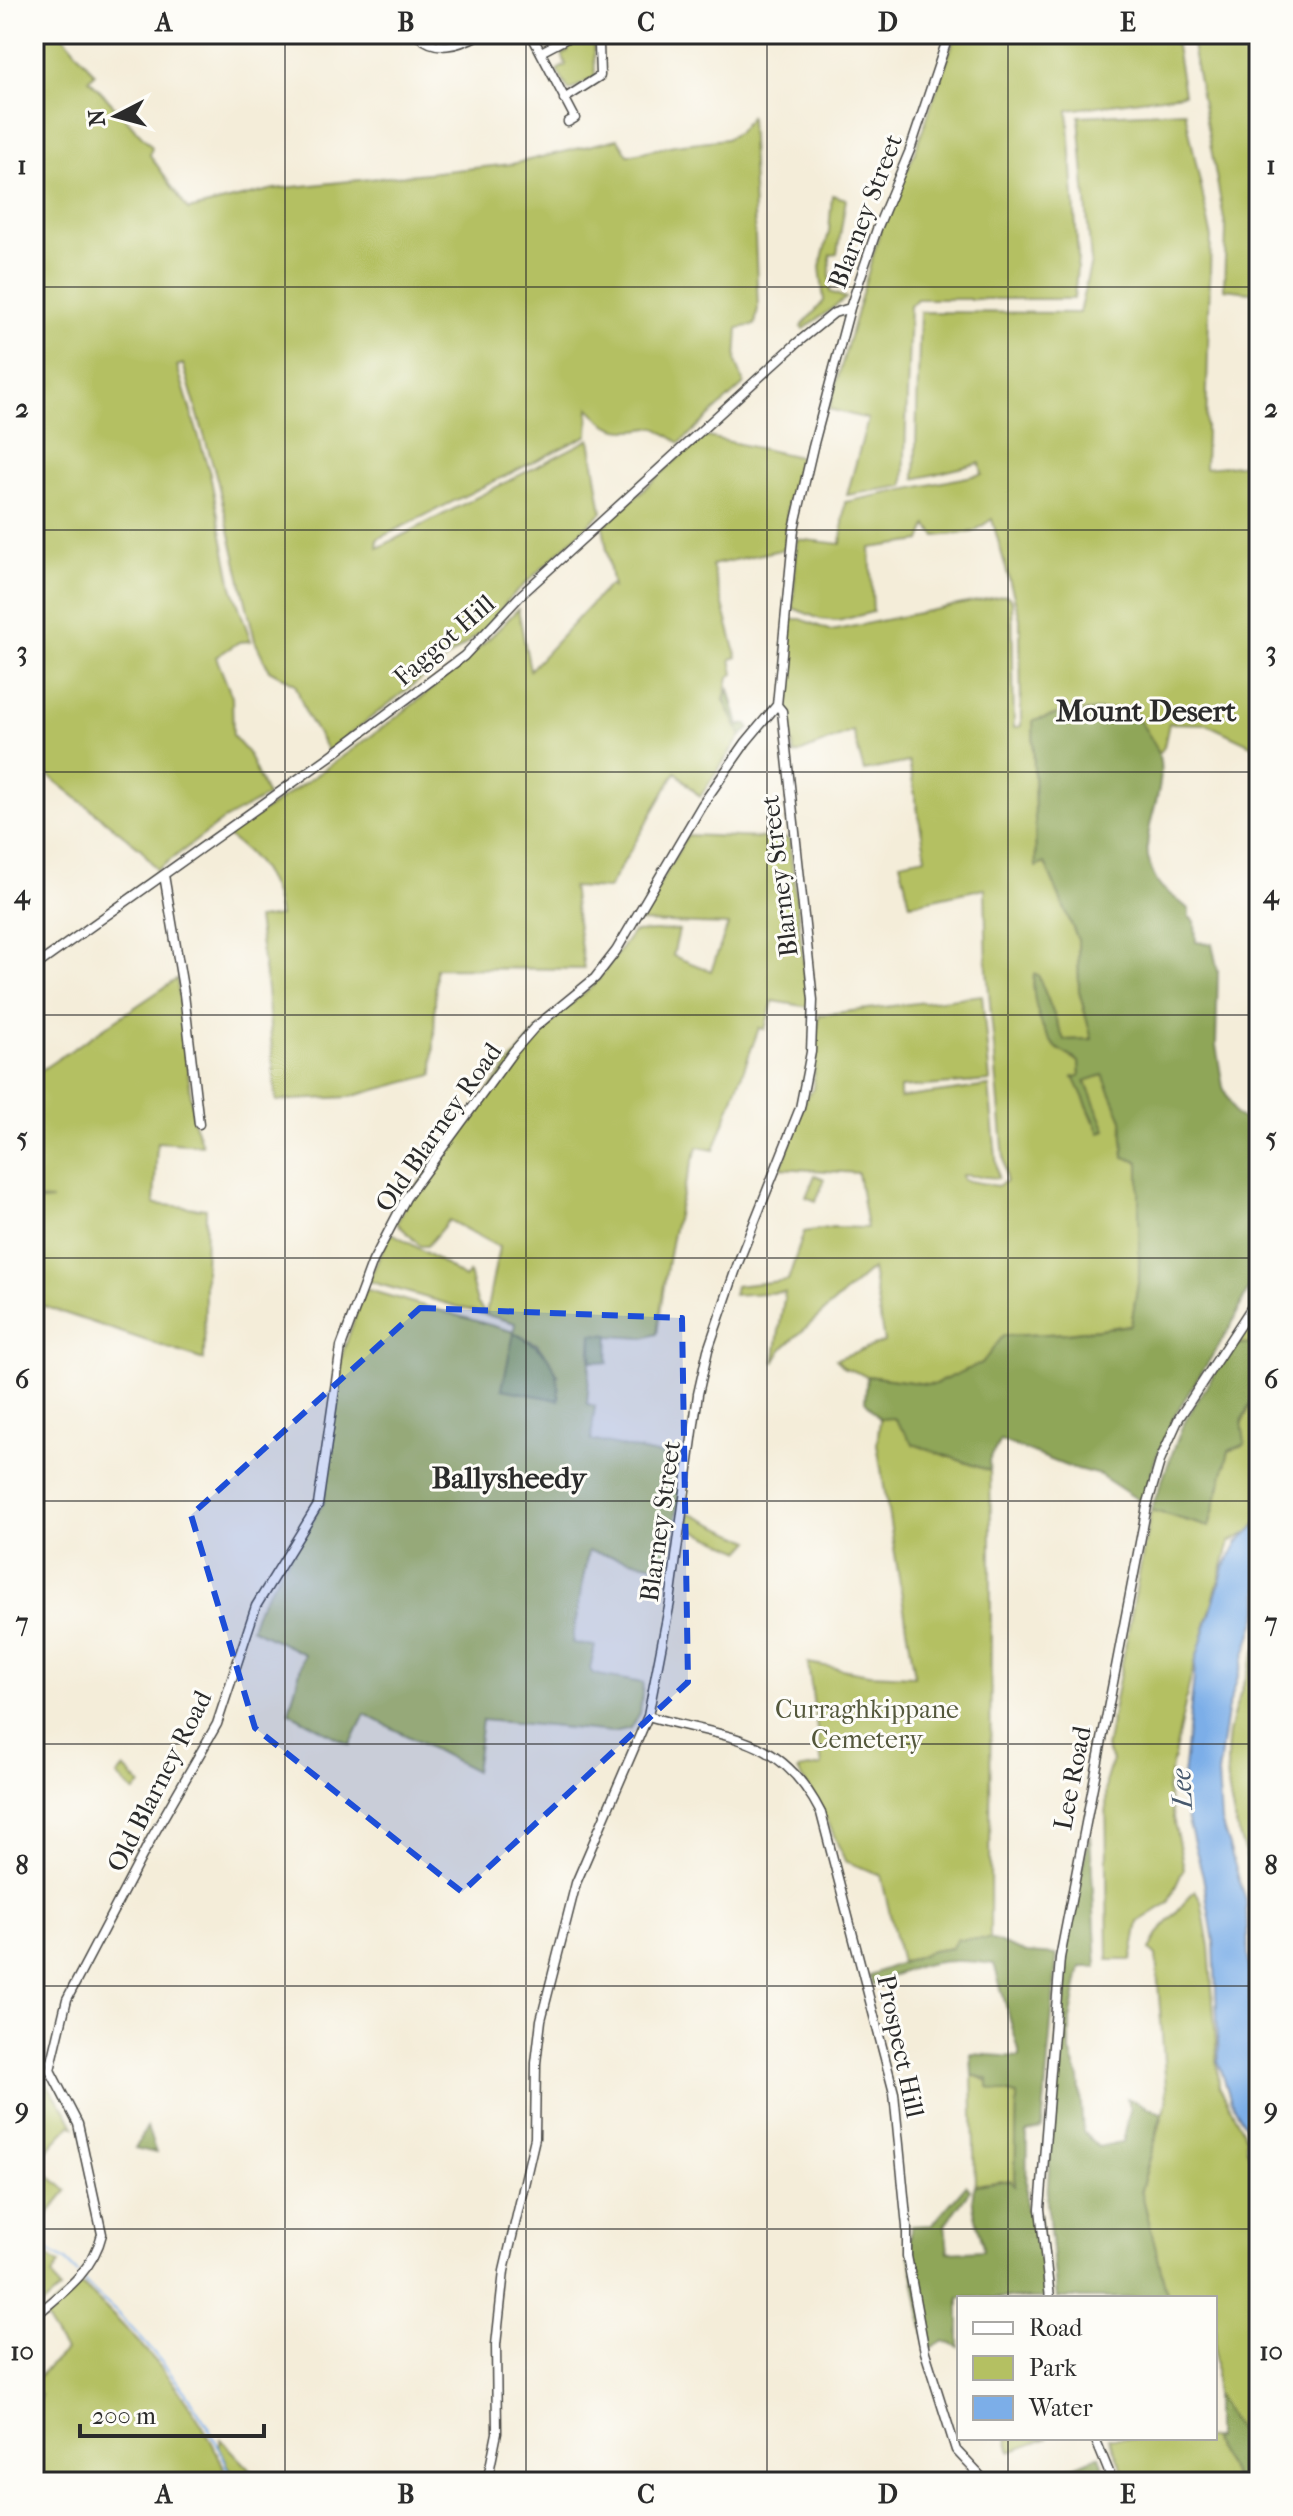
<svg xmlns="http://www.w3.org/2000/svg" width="1293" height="2516" font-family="'IM FELL French Canon',serif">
<rect width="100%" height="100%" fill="#fdfcf7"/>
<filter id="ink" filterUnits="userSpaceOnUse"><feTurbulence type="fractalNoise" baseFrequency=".0125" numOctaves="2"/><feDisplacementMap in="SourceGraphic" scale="16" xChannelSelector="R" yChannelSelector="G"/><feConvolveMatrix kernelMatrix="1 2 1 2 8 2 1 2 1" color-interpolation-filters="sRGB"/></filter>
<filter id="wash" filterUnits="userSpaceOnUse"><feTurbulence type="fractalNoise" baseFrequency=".006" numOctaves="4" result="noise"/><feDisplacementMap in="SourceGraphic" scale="32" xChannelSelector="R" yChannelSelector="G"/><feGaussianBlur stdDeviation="1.8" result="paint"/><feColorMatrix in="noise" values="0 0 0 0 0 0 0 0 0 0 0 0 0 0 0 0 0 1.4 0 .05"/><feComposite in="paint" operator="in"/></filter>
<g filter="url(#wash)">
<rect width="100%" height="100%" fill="#f4edd9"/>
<path fill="#b4c062" stroke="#707646" stroke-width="2" fill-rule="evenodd" d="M 34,34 L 62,34 L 95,74 L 89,79 L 152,147 L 150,155 L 188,210 L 274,189 L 512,164 L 618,139 L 628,155 L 674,145 L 726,139 L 738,132 L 750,117 L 758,308 L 755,325 L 738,328 L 736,361 L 744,384 L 680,443 L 655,427 C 625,433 608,433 589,407 L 588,435 L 377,539 L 378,548 L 590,439 L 602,512 L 509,599 L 485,629 L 328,751 L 307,716 L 295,684 L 269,670 L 255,641 L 217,479 L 183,364 L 177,366 L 210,474 L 232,587 L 251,641 L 239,642 L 216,657 L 232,697 L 233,736 L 248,753 L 267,796 L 222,821 L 157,870 L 141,849 L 34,764 Z
M 956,34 L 1174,34 L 1184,94 L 1068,110 L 1078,258 L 1074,299 L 917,299 L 910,306 L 904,486 L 847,495 L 868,419 L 829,409 L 880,231 L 915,152 Z
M 1190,34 L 1259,34 L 1259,293 L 1224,289 L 1226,230 Z
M 581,37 L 587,37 L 594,44 L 595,77 L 569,91 L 557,70 L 566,65 L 562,54 L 568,51 L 565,45 Z
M 1185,111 L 1211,234 L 1205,468 L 1259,463 L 1259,749 L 1207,724 L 1169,723 L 1164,747 L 1159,754 L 1131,708 L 1033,722 L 1036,866 L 1045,863 L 1078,940 L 1079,991 L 1092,1039 L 1064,1040 L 1038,975 L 1033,983 L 1043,1028 L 1066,1054 L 1079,1062 L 1080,1076 L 1072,1078 L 1076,1079 L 1094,1122 L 1085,1080 L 1103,1074 L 1122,1120 L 1124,1156 L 1139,1162 L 1139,1277 L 1131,1325 L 1067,1333 L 1004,1336 L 982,1363 L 933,1385 L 867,1376 L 845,1368 L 836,1359 L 884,1342 L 872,1269 L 782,1349 L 774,1363 L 785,1292 L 733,1295 L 735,1286 L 788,1280 L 804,1232 L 833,1227 L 867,1228 L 858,1173 L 781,1168 L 807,1096 L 813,1089 L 819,1015 L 982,995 L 990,1081 L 900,1088 L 900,1098 L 989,1086 L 998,1178 L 962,1175 L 963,1180 L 997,1186 L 1006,1181 L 987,970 L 985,888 L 910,904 L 900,862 L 926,857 L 909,762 L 864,771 L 853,731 L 794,755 L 788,711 L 791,619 L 801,619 L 831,631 L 1006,595 L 1012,600 L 1014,728 L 1021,726 L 1020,618 L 992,519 L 973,532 L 936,536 L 927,525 L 921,541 L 870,548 L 873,612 L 838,621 L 820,619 L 793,608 L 797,539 L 841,544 L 845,502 L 982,474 L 980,463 L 915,479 L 920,312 L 1079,313 L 1091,262 L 1079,116 Z
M 832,195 L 846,199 L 837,254 L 830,255 L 830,292 L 846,298 L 804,329 L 801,327 L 824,301 L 820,267 L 829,232 Z
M 703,436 L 799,457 L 788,501 L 785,549 L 712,565 L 737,657 L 731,659 L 734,674 L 729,677 L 724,700 L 741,736 L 700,797 L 676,772 L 608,889 L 572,887 L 584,969 L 436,968 L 433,1075 L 349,1097 L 276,1101 L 267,989 L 257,919 L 279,916 C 274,880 256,856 227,836 C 328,767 435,698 518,609 L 530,670 L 609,585 L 613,588 L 603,526 Z
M 687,835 L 789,839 L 809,1007 L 773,1001 L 765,1029 L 759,1028 L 714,1150 L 698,1147 C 674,1207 666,1270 657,1334 L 644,1338 L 592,1335 L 587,1404 L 595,1406 L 591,1440 L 685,1460 L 668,1568 L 588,1551 L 572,1643 L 595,1646 L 590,1669 L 593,1674 L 643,1683 L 640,1713 L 631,1728 L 613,1732 L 482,1720 L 475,1771 L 365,1714 L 350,1745 L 289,1712 L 304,1654 L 251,1628 L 258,1608 L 324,1502 L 336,1387 L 343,1352 L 365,1289 L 514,1332 L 515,1323 L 368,1281 L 390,1235 L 394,1234 C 420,1249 440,1260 464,1278 L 469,1273 L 477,1303 L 486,1314 L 499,1247 L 449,1220 L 427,1246 L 420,1246 L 397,1223 L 410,1195 L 508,1065 L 536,1032 L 595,984 L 633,932 L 679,930 L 673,956 L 711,971 L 728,925 L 639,922 ZM 514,1333 L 537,1344 L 559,1376 Z
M 177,979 L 194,1123 L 202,1145 L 157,1142 L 154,1204 L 206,1209 L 204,1360 L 34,1303 L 34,1202 L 52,1200 L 34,1199 L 34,1075 Z
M 815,1175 L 825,1179 L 816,1201 L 806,1197 Z
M 1259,1319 L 1259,1344 L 1232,1343 L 1240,1330 L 1247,1329 Z
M 1259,1387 L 1259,1519 L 1251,1531 L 1230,1542 L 1190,1680 L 1167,1790 L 1184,1868 L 1168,1903 L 1138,1922 L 1131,1960 L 1108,1960 L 1106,1780 L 1112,1760 L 1106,1748 L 1151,1510 L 1209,1527 L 1229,1451 Z
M 893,1417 L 913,1444 L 990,1471 L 991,1523 L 990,1939 L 958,1939 L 951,1948 L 932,1951 L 901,1963 L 881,1875 L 845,1861 L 828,1822 L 798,1770 L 822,1766 L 808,1663 L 869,1674 L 915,1676 L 877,1444 L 880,1419 Z
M 689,1513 L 751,1541 L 742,1551 L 687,1527 Z
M 1259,1640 L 1259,1889 C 1238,1839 1221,1790 1229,1734 C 1234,1703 1250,1671 1259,1640 Z
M 124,1768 L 141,1785 L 134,1792 L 117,1776 Z
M 1195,1890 L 1201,1900 L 1209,1946 L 1219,2086 L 1246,2137 L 1246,2147 L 1259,2172 L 1259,2462 L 1215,2394 L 1215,2298 L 1168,2298 L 1141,2190 L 1167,2101 L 1156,1956 L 1150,1950 L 1157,1935 Z
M 1259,1944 L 1259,2045 L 1254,2024 Z
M 39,2072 L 75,2126 L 70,2125 L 35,2163 L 67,2191 L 34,2232 L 34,2076 Z
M 972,2075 C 991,2080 999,2091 1017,2095 L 1015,2188 L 1011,2180 L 975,2185 Z
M 34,2247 L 59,2264 L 52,2276 L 60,2290 L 34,2313 Z
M 76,2286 L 83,2286 C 142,2342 200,2404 230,2482 L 34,2482 L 34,2410 L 41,2395 L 34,2388 L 34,2381 L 65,2351 L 43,2315 Z
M 1007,2438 L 1048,2438 L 1011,2452 Z
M 1109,2438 L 1210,2438 L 1237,2482 L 1128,2482 Z
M 221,2439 L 262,2482 L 236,2482 L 219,2447 Z"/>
<path fill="#8fa658" stroke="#5d6842" stroke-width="2" d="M 729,689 L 739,726 L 747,724 L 750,729 L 741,736 L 724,700 Z
M 1132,708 C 1139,723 1156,741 1159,756 C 1169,800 1130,837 1157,882 C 1164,892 1180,900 1189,910 L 1189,917 L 1195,921 L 1196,942 L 1212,944 L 1218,971 L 1216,1045 L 1223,1087 L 1235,1114 L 1259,1128 L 1259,1266 L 1231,1326 L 1174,1416 L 1155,1460 L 1143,1503 L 1100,1475 L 1066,1466 L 1000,1440 L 989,1461 L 990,1471 L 913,1444 L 894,1418 L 880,1419 L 865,1401 L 867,1376 L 933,1385 L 982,1363 L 1003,1336 L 1067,1333 L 1131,1325 L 1139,1277 L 1139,1162 L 1124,1157 L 1122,1120 L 1103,1075 L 1085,1081 L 1106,1130 L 1100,1133 L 1074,1077 L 1080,1076 L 1079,1062 C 1072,1054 1064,1055 1057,1048 C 1040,1033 1031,996 1034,974 L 1038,975 L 1064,1040 L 1092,1039 L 1079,991 L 1078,940 L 1045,863 L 1036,867 L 1033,721 L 1062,713 Z
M 514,1333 C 545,1348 560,1363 559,1400 L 502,1389 Z
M 592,1334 L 609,1335 L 608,1363 L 592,1361 Z
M 1233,1344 L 1259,1344 L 1259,1387 L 1242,1420 L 1245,1444 L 1229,1451 L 1209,1527 L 1151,1510 L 1184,1422 Z
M 1090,1834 L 1097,1967 L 1081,1967 L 1070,2020 L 1070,2052 L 1079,2078 L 1083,2132 L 1098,2147 L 1123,2142 L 1130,2110 L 1127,2098 L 1162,2113 L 1141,2190 L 1168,2298 L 1057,2298 L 1047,2201 L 1062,1957 Z
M 957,1939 L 990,1939 L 1026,1953 L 1057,1955 L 1042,2128 L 1027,2132 L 1026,2210 L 1039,2213 L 1048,2298 L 959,2298 L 959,2347 L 944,2341 L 927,2351 L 910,2256 L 911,2226 L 932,2225 L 966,2185 L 970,2190 L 945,2224 L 948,2252 L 983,2250 C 982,2229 967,2205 975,2185 L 1011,2180 L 1015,2185 L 1017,2095 L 988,2088 L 988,2079 L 972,2075 L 971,2054 L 1019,2057 L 1019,2051 L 994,1964 C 944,1956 918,1963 873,1985 L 869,1975 L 932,1951 L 951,1948 Z
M 147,2127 L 156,2153 L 135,2148 Z
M 1215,2394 L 1259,2462 L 1259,2482 L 1237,2482 L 1210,2438 L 1215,2438 Z
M 1100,2455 L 1108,2482 L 1070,2482 L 1067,2469 Z"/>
<path fill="#7caee8" stroke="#546c8a" stroke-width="2" d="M 1259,1523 L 1259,1611 L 1227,1711 L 1218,1774 L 1221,1821 L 1246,1901 L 1251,2030 L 1259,2075 L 1259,2148 L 1231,2101 L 1219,2063 L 1214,1942 L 1203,1876 L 1181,1795 L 1196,1659 L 1224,1568 L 1238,1542 Z"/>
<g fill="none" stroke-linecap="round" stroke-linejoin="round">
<path stroke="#7caee8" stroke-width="2" d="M 34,2242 L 64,2260 L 78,2274
M 82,2279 C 94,2294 110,2305 122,2318 C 166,2364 213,2421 233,2482"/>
</g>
</g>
<g filter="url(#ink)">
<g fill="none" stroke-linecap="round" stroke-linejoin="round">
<g stroke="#494845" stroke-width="11">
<path id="minor" d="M 416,34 C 437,53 457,46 480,34
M 531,34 L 575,118 L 568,122
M 541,52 L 575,34
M 564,99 L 600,76 L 599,45 L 592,34
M 164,875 L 184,994 L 199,1124
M 34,967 L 329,757 L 464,656 L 521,595 L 797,343 L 834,313 L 850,308
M 648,1716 C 725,1739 780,1732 821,1813 L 894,2093 L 907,2227 L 907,2256 L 925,2352 L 956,2450 L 986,2482
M 1050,2298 L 1040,2209 L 1060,1958 L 1147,1506 L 1161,1458 L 1179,1418 L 1259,1296
M 34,2317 C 62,2293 93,2272 102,2234 L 78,2124 L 50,2070 L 67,1999 L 151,1839 L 217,1724 L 256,1606 L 318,1505 L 341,1347 L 373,1261 L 406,1198 L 513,1052 L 534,1028 L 595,978 L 616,951 L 702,805 L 746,742 L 777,705
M 1095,2438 L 1113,2482
M 487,2482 L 497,2433 L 496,2345 L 504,2271 L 535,2138 L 536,2063 L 541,2020 L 576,1883 L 648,1716 L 670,1602 L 698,1394 L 708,1350 L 738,1263 L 800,1108 L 811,1052 L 813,1000 L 782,711 L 777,705 L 794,529 L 813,447 L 850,308 L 877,229 L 910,150 L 949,34"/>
</g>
<use href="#minor" stroke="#fff" stroke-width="8"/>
</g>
</g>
<path fill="#1d4ed8" fill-opacity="0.2" stroke="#1d4ed8" stroke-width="6" stroke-dasharray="16 10" stroke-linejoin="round" d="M 420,1308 L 682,1318 L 688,1682 L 462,1892 L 255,1728 L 191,1515 Z"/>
<path fill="none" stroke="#2b2b2b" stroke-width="2" stroke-opacity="0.55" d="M 285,34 L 285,2482M 526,34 L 526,2482M 767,34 L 767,2482M 1008,34 L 1008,2298M 34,287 L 1259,287M 34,530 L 1259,530M 34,772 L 1259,772M 34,1015 L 1259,1015M 34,1258 L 1259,1258M 34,1501 L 1259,1501M 34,1744 L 1259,1744M 34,1986 L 1259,1986M 34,2229 L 1259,2229M 1008,2438 L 1008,2482"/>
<g text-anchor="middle" stroke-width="6" stroke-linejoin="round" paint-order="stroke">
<g font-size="26" fill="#2b2b2b" stroke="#fdfcf7">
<text transform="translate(865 211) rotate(-69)" y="9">Blarney Street</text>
<text transform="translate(444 640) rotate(-41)" y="9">Faggot Hill</text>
<text transform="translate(779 876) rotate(-97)" y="9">Blarney Street</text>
<text transform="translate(438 1127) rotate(-55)" y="9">Old Blarney Road</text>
<text transform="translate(660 1521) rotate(-82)" y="9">Blarney Street</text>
<text transform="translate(1072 1778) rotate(-79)" y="9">Lee Road</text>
<text transform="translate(159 1781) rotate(-63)" y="9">Old Blarney Road</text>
<text transform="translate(901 2046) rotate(78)" y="9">Prospect Hill</text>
</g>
<g font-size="26" fill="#54583c" stroke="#fdfcf7">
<text x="867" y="1718">Curraghkippane<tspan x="867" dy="30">Cemetery</tspan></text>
</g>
<g font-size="28" font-style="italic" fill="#47596d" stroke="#fdfcf7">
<text transform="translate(1181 1789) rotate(-93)" y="10">Lee</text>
</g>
<g font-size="30" font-weight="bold" fill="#2b2b2b" stroke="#fdfcf7">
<text x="1146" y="721">Mount Desert</text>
<text x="509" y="1488">Ballysheedy</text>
</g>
</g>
<rect width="1293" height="2516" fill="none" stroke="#fdfcf7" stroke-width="88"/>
<rect x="957" y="2296" width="260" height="144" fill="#fdfcf7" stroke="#a9a8a5" stroke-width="2"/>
<rect x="973" y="2322" width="40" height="12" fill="#ffffff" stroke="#a9a8a5" stroke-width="2"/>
<text x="1029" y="2336" font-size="24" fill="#2b2b2b">Road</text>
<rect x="973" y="2356" width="40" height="24" fill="#b4c062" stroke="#a9a8a5" stroke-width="2"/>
<text x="1029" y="2376" font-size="24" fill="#2b2b2b">Park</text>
<rect x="973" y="2396" width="40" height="24" fill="#7caee8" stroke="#a9a8a5" stroke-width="2"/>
<text x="1029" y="2416" font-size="24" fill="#2b2b2b">Water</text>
<g transform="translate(116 116) rotate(264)" stroke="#fdfcf7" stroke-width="6" paint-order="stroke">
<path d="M0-6L14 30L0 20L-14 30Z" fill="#2b2b2b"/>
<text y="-12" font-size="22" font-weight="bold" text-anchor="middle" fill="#2b2b2b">N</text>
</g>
<path d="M80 2424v12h184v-12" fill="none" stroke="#2b2b2b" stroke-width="4"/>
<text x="92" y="2424" font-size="24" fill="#2b2b2b" stroke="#fdfcf7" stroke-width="6" paint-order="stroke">200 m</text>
<rect x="44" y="44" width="1205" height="2428" fill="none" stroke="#2b2b2b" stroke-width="3"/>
<g font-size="26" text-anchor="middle" font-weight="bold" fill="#2b2b2b">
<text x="164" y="31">A</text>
<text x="406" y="31">B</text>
<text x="646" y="31">C</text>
<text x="888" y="31">D</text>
<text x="1128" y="31">E</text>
<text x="22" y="174">1</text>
<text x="1271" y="174">1</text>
<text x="22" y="417">2</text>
<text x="1271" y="417">2</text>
<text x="22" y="660">3</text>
<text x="1271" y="660">3</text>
<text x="22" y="903">4</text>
<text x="1271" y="903">4</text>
<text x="22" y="1146">5</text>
<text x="1271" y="1146">5</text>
<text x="22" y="1388">6</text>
<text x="1271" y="1388">6</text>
<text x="22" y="1631">7</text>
<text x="1271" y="1631">7</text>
<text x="22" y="1874">8</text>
<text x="1271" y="1874">8</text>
<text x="22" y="2117">9</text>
<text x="1271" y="2117">9</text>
<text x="22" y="2360">10</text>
<text x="1271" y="2360">10</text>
<text x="164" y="2503">A</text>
<text x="406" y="2503">B</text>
<text x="646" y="2503">C</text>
<text x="888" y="2503">D</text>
<text x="1128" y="2503">E</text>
</g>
</svg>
